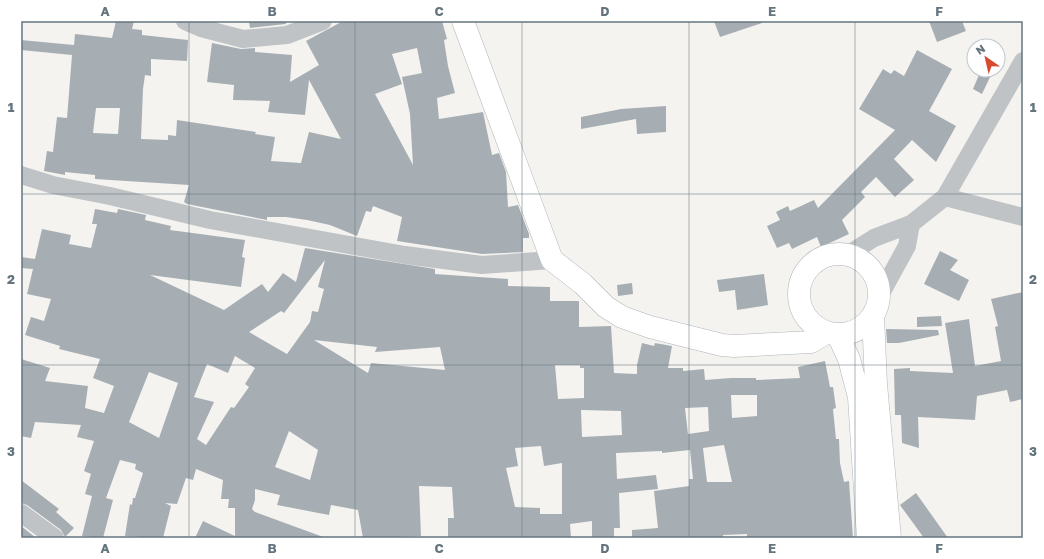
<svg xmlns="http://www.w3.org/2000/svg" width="1044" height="559" font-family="'Golos Text',sans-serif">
<rect width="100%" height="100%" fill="#f4f3f0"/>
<path fill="#a7aeb3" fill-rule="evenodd" d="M 116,21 L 134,21 L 132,29 L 142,30 L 142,35 L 188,40 L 187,61 L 151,59 L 151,76 L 145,75 L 143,89 L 141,139 L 168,140 L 168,135 L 176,136 L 177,120 L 256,132 L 255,134 L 275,137 L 271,161 L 301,163 L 309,132 L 341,139 L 309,80 L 305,115 L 268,112 L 270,101 L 233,100 L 234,85 L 207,82 L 212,43 L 241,49 L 255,48 L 255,52 L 292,55 L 290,82 L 319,65 L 306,41 L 343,21 L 442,21 L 447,39 L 444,40 L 448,66 L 455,93 L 437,98 L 439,119 L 483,112 L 492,155 L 499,153 L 506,172 L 508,207 L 518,205 L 529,234 L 529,238 L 523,238 L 523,252 L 482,254 L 397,241 L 402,217 L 373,206 L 371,212 L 366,211 L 357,236 L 330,225 L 307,220 L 286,217 L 267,217 L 267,220 L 187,204 L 184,202 L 189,185 L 95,179 L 95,175 L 65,172 L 65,175 L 44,171 L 47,151 L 53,152 L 57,117 L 67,118 L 72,55 L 21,50 L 21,40 L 74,45 L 75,34 L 112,38 ZM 417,48 L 422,73 L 402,77 L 410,114 L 413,165 L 375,94 L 402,84 L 392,54 ZM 96,108 L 120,108 L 118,134 L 93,133 Z
M 249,21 L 285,21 L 286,24 L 250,28 Z
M 714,21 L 762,21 L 762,23 L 720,37 Z
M 929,21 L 962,21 L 966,31 L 937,42 Z
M 917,50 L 952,69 L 929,111 L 956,126 L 936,162 L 912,140 L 894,159 L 914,180 L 895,197 L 876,177 L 861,192 L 865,197 L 842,220 L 849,234 L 821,247 L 817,237 L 792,249 L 789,243 L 777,248 L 767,226 L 780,220 L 776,212 L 788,206 L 790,211 L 814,200 L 818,208 L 895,130 L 859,109 L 883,69 L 891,74 L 894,70 L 904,76 Z
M 981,70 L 991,75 L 982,94 L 973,89 Z
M 666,106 L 666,132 L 637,134 L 636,119 L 581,129 L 581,117 L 621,109 Z
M 95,209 L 117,213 L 118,209 L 146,215 L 145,220 L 171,226 L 170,230 L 245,240 L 242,257 L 245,258 L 241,287 L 150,275 L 224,310 L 262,284 L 268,292 L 283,273 L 296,282 L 305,248 L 435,269 L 435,274 L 508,279 L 508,286 L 550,287 L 550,301 L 579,301 L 579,327 L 611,326 L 614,373 L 637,374 L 637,365 L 642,343 L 654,346 L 655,343 L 672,346 L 668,368 L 683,368 L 683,371 L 704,369 L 705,380 L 731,378 L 756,378 L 756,380 L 800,378 L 798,367 L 825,361 L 830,387 L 833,387 L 836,408 L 833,409 L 836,439 L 839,439 L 840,463 L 844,482 L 849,481 L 853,538 L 747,538 L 747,534 L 723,535 L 723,538 L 632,538 L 632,530 L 658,528 L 654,491 L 689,486 L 689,479 L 693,479 L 690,450 L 662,453 L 662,451 L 616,453 L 617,479 L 656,475 L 658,489 L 619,493 L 620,528 L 614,528 L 614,538 L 592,538 L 592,521 L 570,524 L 571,538 L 448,538 L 448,518 L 454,518 L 452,487 L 419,486 L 421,536 L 363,538 L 358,510 L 331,505 L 329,515 L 277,505 L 280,495 L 255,489 L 255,500 L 252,509 L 255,512 L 326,538 L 195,538 L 203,521 L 235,536 L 235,508 L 228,508 L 229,499 L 221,499 L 223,480 L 196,469 L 193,480 L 186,478 L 177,504 L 165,503 L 171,506 L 163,538 L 125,536 L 130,504 L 132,505 L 133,498 L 135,498 L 143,473 L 135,469 L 136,464 L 120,460 L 106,498 L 113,500 L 103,538 L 82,536 L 92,496 L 85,494 L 91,474 L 84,471 L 94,441 L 77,437 L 81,425 L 35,422 L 31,438 L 21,436 L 21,359 L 50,368 L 45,381 L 88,386 L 85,408 L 104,413 L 114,386 L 93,378 L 100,359 L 59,349 L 60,346 L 25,335 L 31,317 L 44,321 L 51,299 L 27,294 L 33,269 L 21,268 L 21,257 L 35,259 L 42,229 L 71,235 L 69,244 L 91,248 L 97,224 L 92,224 ZM 325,260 L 318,287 L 324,289 L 318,312 L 312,311 L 310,322 L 287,354 L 249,332 L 281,311 L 284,313 ZM 314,340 L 377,347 L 375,352 L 440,347 L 445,370 L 371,363 L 368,373 ZM 235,356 L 255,368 L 245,384 L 249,387 L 234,408 L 231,407 L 206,445 L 197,439 L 214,402 L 194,397 L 207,364 L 228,373 ZM 555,365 L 580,365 L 580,368 L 584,368 L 584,398 L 558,399 ZM 149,372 L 178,383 L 159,438 L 129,422 ZM 731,395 L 757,395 L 757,416 L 732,418 ZM 708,407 L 709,431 L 688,434 L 685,408 ZM 581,410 L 621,411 L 622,435 L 582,437 ZM 289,431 L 318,450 L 310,480 L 275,467 ZM 724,445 L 732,482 L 707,482 L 703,448 ZM 541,446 L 544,466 L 562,463 L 562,514 L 540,514 L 540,508 L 515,507 L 506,468 L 518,466 L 515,448 Z
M 940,251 L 958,260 L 950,270 L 969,280 L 959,301 L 924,284 Z
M 764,274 L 768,305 L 737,310 L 735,290 L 719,292 L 717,280 Z
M 632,283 L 633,294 L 618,296 L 617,285 Z
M 1023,292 L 1023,399 L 1010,402 L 1007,390 L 977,396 L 975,420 L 918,417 L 919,448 L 902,443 L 901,415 L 895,415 L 894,369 L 910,368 L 910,371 L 953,373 L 945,323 L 969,319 L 975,366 L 1001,361 L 995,327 L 998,326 L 991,299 Z
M 941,316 L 942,326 L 917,327 L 917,317 Z
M 886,329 L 938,330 L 939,335 L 899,343 L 887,343 Z
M 21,480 L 59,509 L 56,512 L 74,528 L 65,537 L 61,530 L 27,505 L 21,503 Z
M 916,493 L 948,538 L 924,538 L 900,505 Z
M 21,526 L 35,537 L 35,538 L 21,538 Z"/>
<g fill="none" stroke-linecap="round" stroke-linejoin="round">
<g stroke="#b1b5b8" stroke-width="23">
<path id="major" d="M 463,21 L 552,260 L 583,284 L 606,307 L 622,317 L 650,327 L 722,345 L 734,346 L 811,342 L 826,333
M799 294a40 40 0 1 1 80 0a40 40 0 1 1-80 0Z
M 873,316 L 876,384 L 890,538
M 838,335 L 849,359 L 859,397 L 868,538"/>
</g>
<path stroke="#bfc3c6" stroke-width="18" d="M 185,21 L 201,28 L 243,39 L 287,35 L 323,21
M 21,175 L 53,185 L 110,196 L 210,220 L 405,255 L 482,265 L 552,260
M 945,197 L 1023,217
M 847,255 L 874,238 L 911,224 L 945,197 L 1023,61
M 879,297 L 907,246 L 911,224
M 21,513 L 55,538"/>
<use href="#major" stroke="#fff" stroke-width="22"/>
</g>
<path fill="none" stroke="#65757f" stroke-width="1" stroke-opacity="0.55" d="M 189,21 L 189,538M 355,21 L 355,538M 522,21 L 522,538M 689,21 L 689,538M 855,21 L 855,538M 21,194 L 1023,194M 21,365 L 1023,365"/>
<rect width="1044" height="559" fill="none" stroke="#ffffff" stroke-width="44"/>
<g transform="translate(986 58) rotate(326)"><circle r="19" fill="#ffffff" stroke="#c1c8cc"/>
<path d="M0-3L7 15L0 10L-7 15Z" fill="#d64b2d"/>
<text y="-6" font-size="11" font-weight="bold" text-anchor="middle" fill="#65757f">N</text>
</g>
<rect x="22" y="22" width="1000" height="515" fill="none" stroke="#65757f" stroke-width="1.5"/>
<g font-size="13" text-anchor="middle" font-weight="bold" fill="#65757f">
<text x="105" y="16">A</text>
<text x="272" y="16">B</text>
<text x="439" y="16">C</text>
<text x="605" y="16">D</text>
<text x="772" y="16">E</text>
<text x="939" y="16">F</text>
<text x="11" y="112">1</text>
<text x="1033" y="112">1</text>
<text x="11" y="284">2</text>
<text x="1033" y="284">2</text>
<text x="11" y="456">3</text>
<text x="1033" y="456">3</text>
<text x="105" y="553">A</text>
<text x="272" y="553">B</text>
<text x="439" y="553">C</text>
<text x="605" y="553">D</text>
<text x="772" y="553">E</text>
<text x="939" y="553">F</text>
</g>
</svg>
